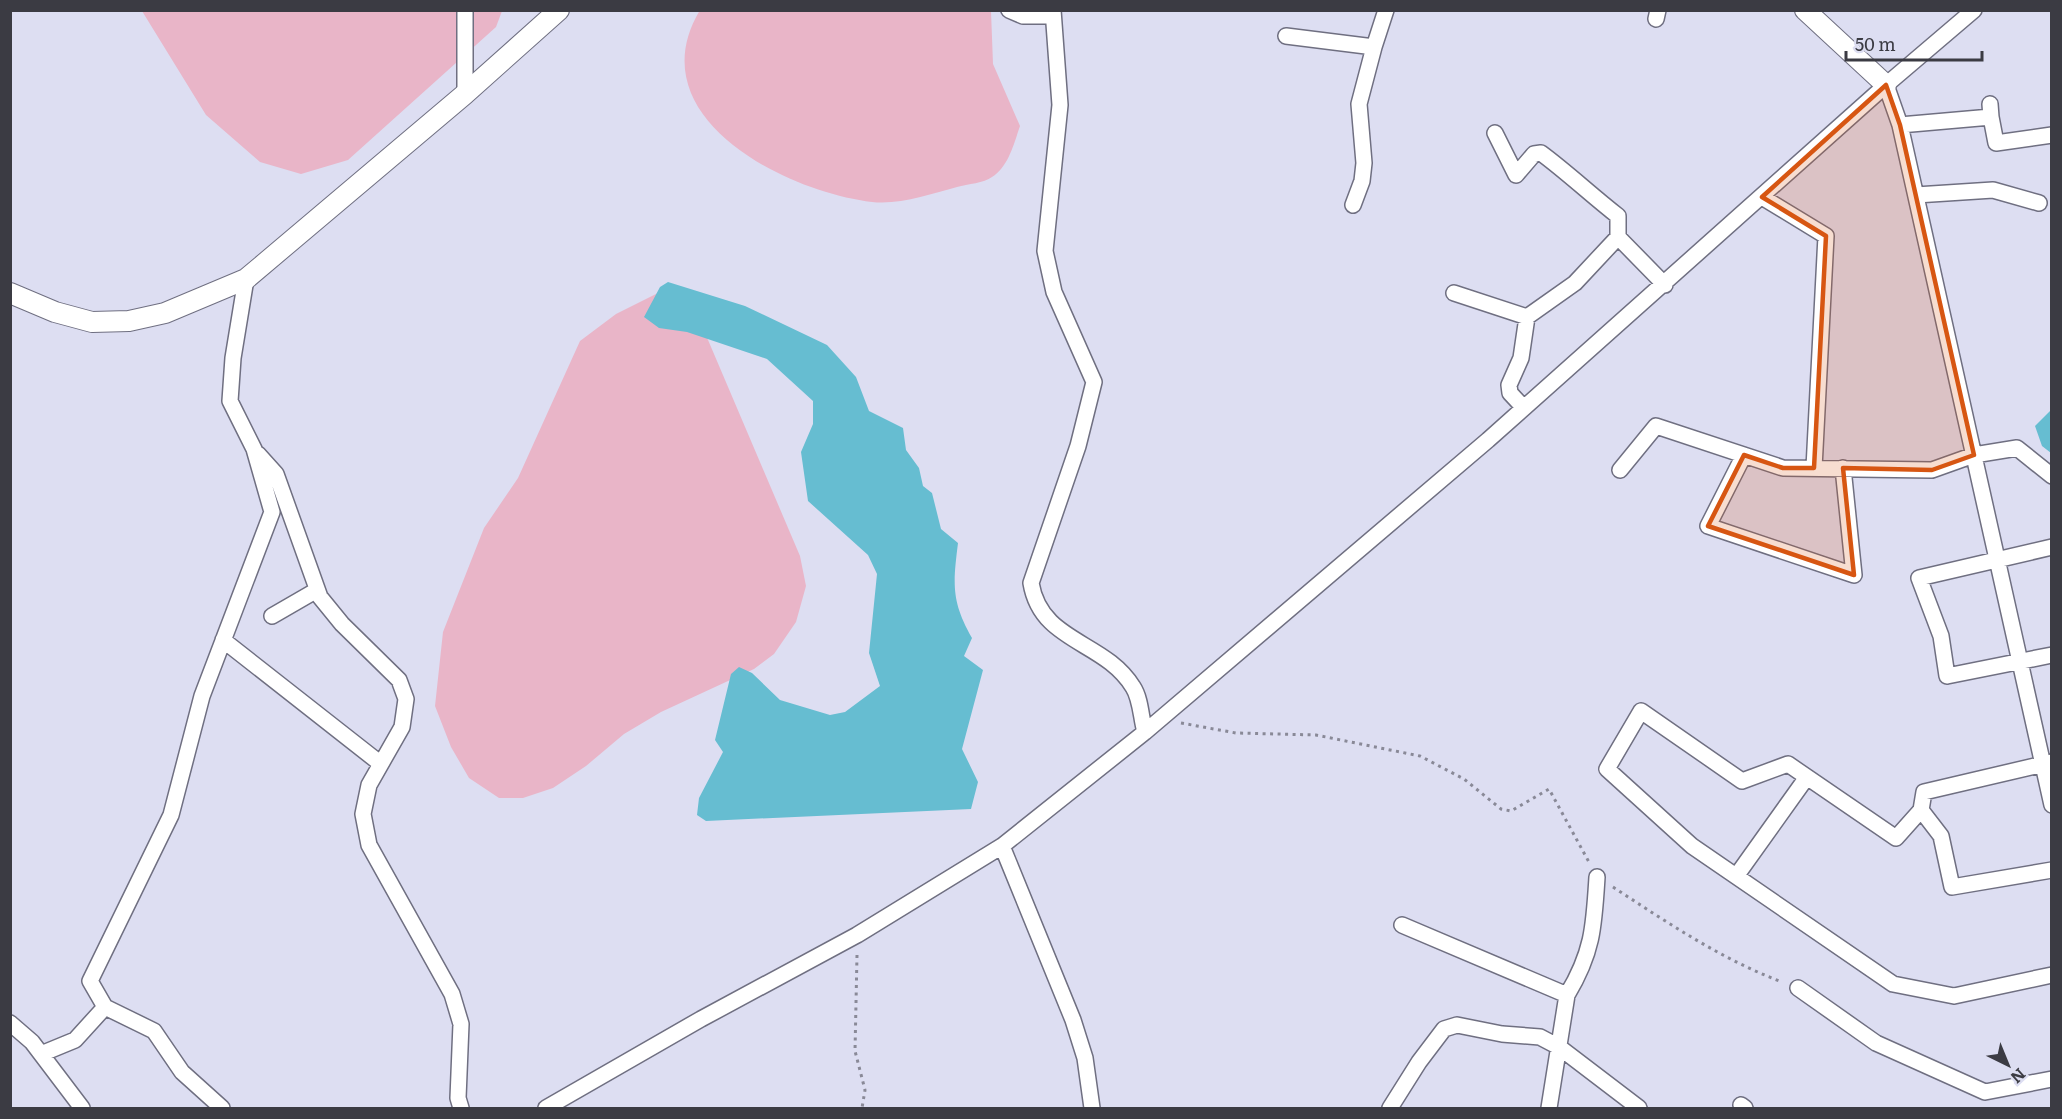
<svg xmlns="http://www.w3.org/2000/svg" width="2062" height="1119" font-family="Literata,serif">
<rect width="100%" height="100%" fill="#dddef2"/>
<path fill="#e9b5c8" d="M 700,10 L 991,11 L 993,64 L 1020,126 C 1014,143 1009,166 992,177 C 984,183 968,184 957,187 C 931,194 900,205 872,202 C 786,192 636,117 700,10 Z
M 142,11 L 502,11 L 496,27 L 348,160 L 301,174 L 260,162 L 206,115 Z
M 664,290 L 694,307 L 800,556 L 806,586 L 796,622 L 774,654 L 754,669 L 661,712 L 624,734 L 586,766 L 553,788 L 523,798 L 499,798 L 469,778 L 451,747 L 435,706 L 443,632 L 484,528 L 518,478 L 580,341 L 616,314 Z"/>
<path fill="#66bdd1" d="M 668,282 L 745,306 L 827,345 L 856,377 L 869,411 L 903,428 L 906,450 L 919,468 L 923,486 L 932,493 L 941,529 L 958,543 C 953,584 951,601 972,638 L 964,656 L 983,670 L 962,749 L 978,782 L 971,809 L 706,821 L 697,815 L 699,798 L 723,752 L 715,740 L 731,674 L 739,667 L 752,673 L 780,700 L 830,715 L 845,712 L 880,686 L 869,653 L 877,574 L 868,555 L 808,501 L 801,452 L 813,424 L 813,401 L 767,359 L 687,332 L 659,328 L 644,317 L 660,287 Z
M 2051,410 L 2051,453 L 2042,446 L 2035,426 Z"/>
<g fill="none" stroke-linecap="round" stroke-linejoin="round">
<g stroke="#6f6f81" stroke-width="18">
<path id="minor" d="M 1009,10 L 1023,16 L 1053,16
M 1053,10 L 1060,105 L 1045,251 L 1054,292 L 1094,382 L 1078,446 L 1031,583 C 1041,643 1104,640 1133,687 C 1141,699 1141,719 1145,732
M 1656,19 L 1658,10
M 1286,36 L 1374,47 L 1386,10
M 1886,85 L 1900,125 L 2052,805
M 465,94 L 465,10
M 1991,117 L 1996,143 L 2052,135
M 1900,125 L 1991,117 L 1990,104
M 1495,133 L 1516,175 L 1534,154 L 1541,153 C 1568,173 1591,195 1618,216 L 1618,237
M 1916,195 L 1993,190 L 2039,203
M 1762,197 L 1826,236 L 1814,468
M 1353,205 L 1362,181 L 1364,163 L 1359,104 L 1374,47
M 1454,293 L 1527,317 L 1575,283 L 1618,237 L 1665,285
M 1524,408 L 1510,393 L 1509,385 L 1521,358 L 1527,317
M 258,454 L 276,474 L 320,597 L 342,624 L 399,680 L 406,699 L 402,727 L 369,785 L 363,814 L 369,845 L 452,994 L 461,1024 L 458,1098 L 461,1108
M 1744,455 L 1708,526 L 1854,575 L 1843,468
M 1620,470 L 1656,426 L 1783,468 L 1932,470 L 1974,455 L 2017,448 L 2052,476
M 2052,547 L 1919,578 L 1941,636 L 1947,676 L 2052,655
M 272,616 L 317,590
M 223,640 L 381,764
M 2052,762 L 1924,792 L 1921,810 L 1896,838 L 1788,764 L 1742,781 L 1641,711 L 1607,769 L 1692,846 L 1893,984 L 1954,996 L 2052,975
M 1921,810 L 1941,836 L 1952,887 L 2052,870
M 1002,846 L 1073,1020 L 1085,1058 L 1092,1108
M 1737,875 L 1807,777
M 1402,925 L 1567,995 L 1549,1108
M 1798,988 L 1876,1043 L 1985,1092 L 2052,1079
M 1567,995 C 1593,952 1594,926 1597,877
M 10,1023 L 32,1042 L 82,1108
M 41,1054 L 75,1040 L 105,1007
M 1741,1105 L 1745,1108
M 222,1108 L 182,1072 L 154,1031 L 105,1007 L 90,981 L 171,815 L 202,696 L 272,512 L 254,449 L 230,401 L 233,358 L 246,279
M 546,1108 L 701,1019 L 857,935 L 1002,846 L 1145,732 L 1488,440 L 1886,85 L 1974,10
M 1390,1108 L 1419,1062 L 1444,1029 L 1457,1025 L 1502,1034 L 1540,1037 L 1559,1047 L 1639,1108"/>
</g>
<g stroke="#6f6f81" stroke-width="22">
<path id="tertiary" d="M 1805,10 L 1886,85
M 10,293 L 55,312 L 92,322 L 129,321 L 165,313 L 246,279 L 465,94 L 559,10"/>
</g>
<path stroke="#898997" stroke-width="3" stroke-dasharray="3 4.5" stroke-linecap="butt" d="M 1181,723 L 1236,733 L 1316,735 L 1420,756 L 1464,779 L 1501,809 L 1511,811 L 1549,789 L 1590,864
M 1613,887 C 1668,923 1721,959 1782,982
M 857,955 L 855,1051 L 865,1090 L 862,1108"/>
<use href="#minor" stroke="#fff" stroke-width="15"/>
<use href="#tertiary" stroke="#fff" stroke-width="20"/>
</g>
<path fill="#d75612" fill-opacity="0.2" stroke="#d75612" stroke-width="4.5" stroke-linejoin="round" d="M 1886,85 L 1900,125 L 1974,455 L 1932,470 L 1843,468 L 1854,575 L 1708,526 L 1744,455 L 1783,468 L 1814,468 L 1826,236 L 1762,197 Z"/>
<rect width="2062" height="1119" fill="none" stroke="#3b3b43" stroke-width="24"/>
<g transform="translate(2008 1065) rotate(137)" stroke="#dddef2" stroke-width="4.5" paint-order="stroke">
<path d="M0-4.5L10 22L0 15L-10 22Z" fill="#3b3b43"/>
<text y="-9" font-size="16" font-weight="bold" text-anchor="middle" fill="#3b3b43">N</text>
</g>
<path d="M1846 51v9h136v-9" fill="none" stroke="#3b3b43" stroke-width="3"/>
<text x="1855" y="51" font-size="18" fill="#3b3b43" stroke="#dddef2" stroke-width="4.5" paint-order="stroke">50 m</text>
</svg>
